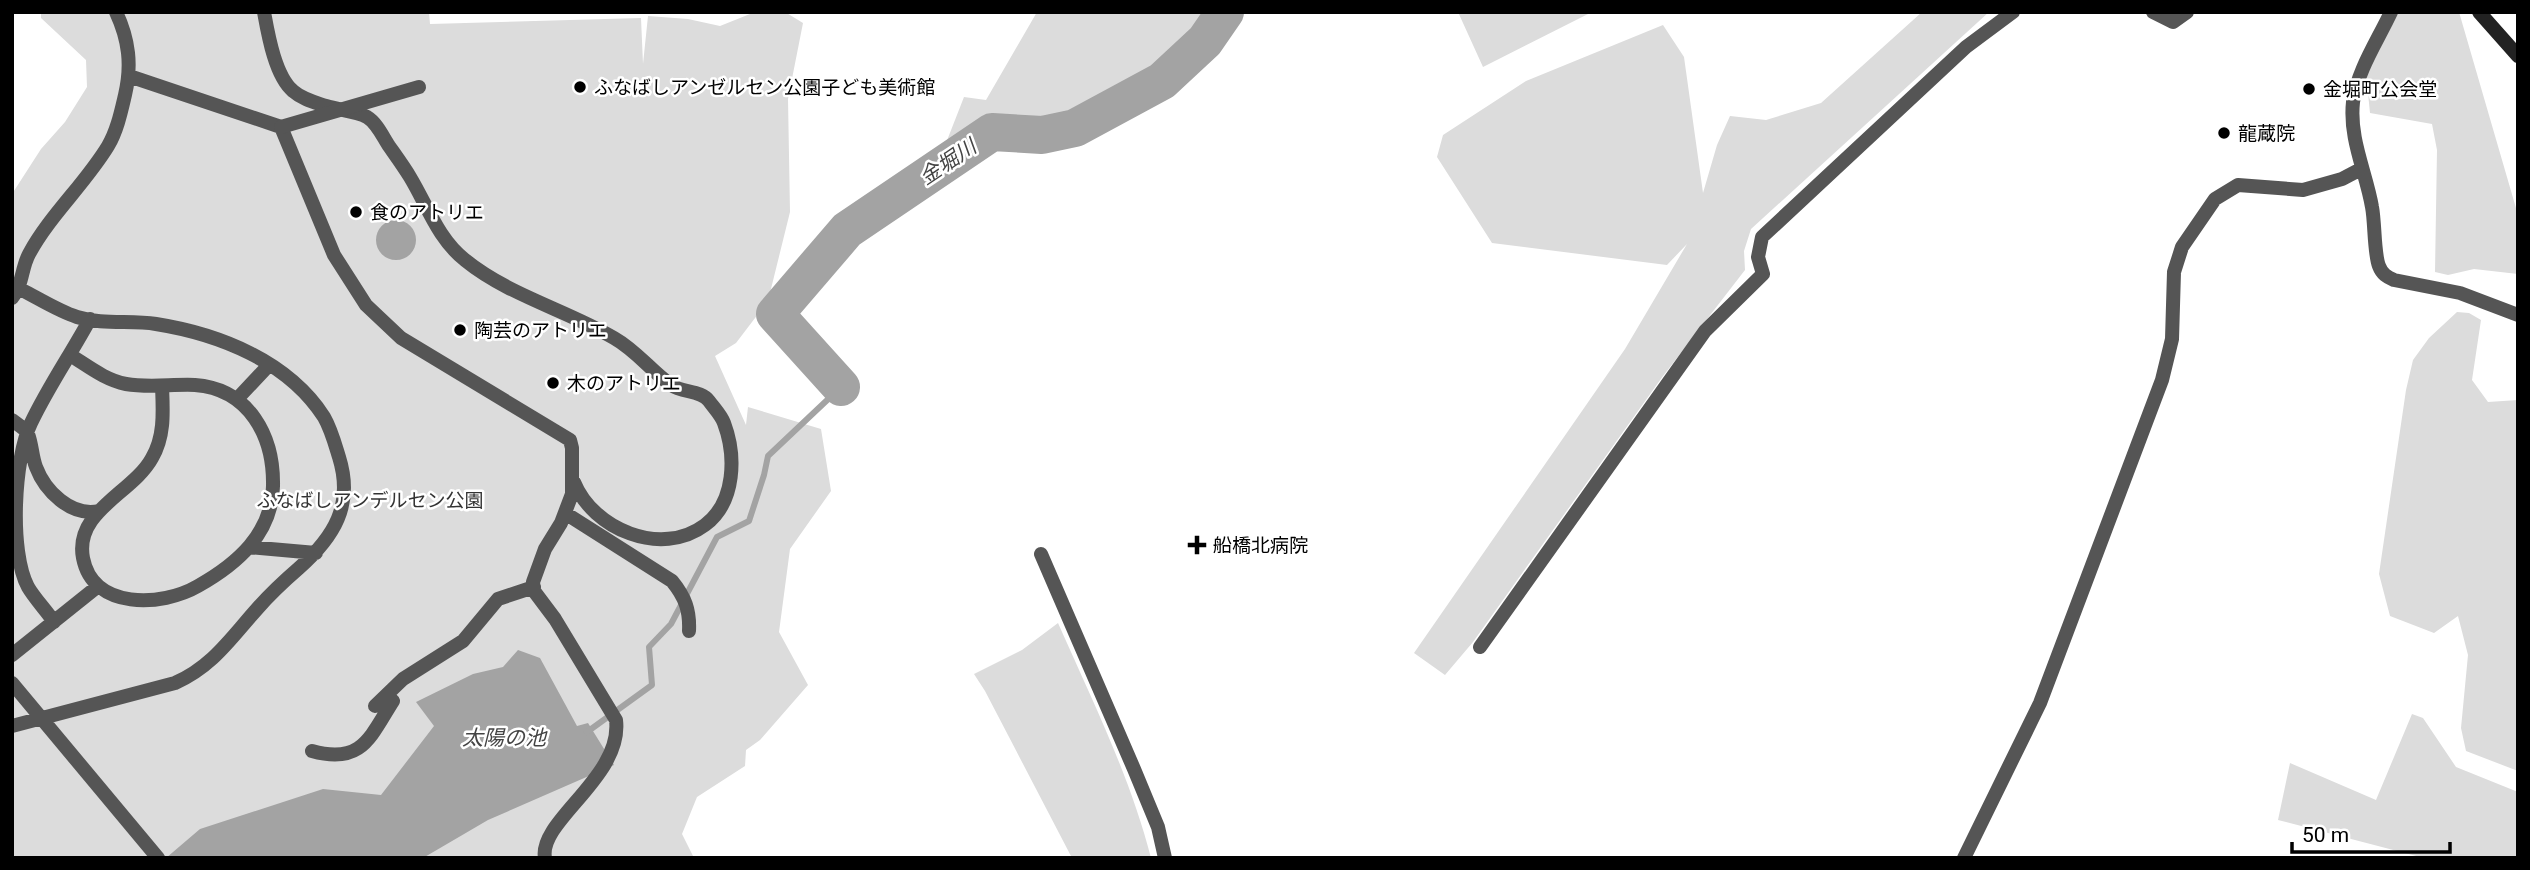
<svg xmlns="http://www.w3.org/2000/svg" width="2530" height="870" font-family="Roboto,'Noto Sans JP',sans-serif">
<rect width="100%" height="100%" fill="#fff"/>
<path fill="#dcdcdc" d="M 41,12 L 429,12 L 430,24 L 641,18 L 643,64 L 648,16 L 688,19 L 720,26 L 755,12 L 785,12 L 803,23 L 788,99 L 790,212 L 768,301 L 736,343 L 715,356 L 746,425 L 748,407 L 821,429 L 831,491 L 790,549 L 779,632 L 808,685 L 760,740 L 746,750 L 745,766 L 697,797 L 682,834 L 694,858 L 12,858 L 12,194 L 41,149 L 65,122 L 87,87 L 86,60 L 41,18 Z
M 1037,12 L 1215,12 L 1199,38 L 1156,74 L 1072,122 L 983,127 L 952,150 L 946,143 L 964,97 L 986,100 Z
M 1458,12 L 1592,12 L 1483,67 Z
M 1922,12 L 1989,12 L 1751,229 L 1744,251 L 1745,270 L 1663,376 L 1473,642 L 1445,675 L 1414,653 L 1625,349 L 1687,244 L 1667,265 L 1492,243 L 1437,157 L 1443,135 L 1526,81 L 1663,25 L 1684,57 L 1703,193 L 1717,145 L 1730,116 L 1766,120 L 1821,103 Z
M 2397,12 L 2459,12 L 2518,215 L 2518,274 L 2474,269 L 2448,275 L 2435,272 L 2437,150 L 2432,124 L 2370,113 L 2366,73 Z
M 2457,312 L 2469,313 L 2481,320 L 2472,380 L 2488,402 L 2518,400 L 2518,771 L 2466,751 L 2461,728 L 2468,655 L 2458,616 L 2434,633 L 2390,616 L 2379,574 L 2406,390 L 2413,360 L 2429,338 Z
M 1058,623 C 1092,700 1130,776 1151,858 L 1072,858 L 985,691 L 974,674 L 1022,650 Z
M 2412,714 L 2423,718 L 2456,767 L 2518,792 L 2518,858 L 2424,858 L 2278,820 L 2290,763 L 2376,800 Z"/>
<path fill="#a3a3a3" d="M376 240a20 20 0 1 1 40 0a20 20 0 1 1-40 0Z
M 518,650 L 540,658 L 577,726 L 588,723 L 614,765 L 488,820 L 423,858 L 166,858 L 200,829 L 323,789 L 381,795 L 434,726 L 416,702 L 473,674 L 503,667 Z"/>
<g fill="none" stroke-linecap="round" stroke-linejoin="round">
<path stroke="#a3a3a3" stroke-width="6" d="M 587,732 L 652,685 L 649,647 L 671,624 L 717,537 L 749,521 L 764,475 L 768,456 L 841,387"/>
<path stroke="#a3a3a3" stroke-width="38" d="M 841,387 L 775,314 L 847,230 L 992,132 L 1042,135 L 1075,128 L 1162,81 L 1205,41 L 1225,12"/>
<path stroke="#555" stroke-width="14" d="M 264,12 C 268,34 275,76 293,91 C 302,99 314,102 326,106 C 338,110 356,111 367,117 C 377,123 383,137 389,146 C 396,156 404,167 410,177 C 427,205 438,239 465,260 C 508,295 566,310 614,338 C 637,351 651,371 671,385 C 683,393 701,390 709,401 C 714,408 721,415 724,423 C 736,455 736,502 705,525 C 661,558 593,529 574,482
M 2153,12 L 2173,22 L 2187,12
M 2391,12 C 2378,40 2357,71 2353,102 C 2349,139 2366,172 2372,207 C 2375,222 2374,254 2379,266 C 2382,274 2387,277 2394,280 L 2460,293 L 2518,315
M 129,76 L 281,127 L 334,255 L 366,305 L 401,338 L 570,440 L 572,448 L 572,494 L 561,523 L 545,549 L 533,582 L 534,591 L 555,619 L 616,720 C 623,777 538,821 545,858
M 12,298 C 23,285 21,269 29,254 C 50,215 85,184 108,146 C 117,131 121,112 125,95 C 132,65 129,40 116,12
M 70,355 C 88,366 105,380 126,384 C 149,388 172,384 195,385 C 249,389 274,436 273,486 C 272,534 237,564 198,586 C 162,607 93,610 83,558 C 74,511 133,493 152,458 C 165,436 163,411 162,386
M 237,399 L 269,365
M 12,420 C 17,424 26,429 28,434 C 32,444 32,457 36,467 C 45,491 71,517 99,511
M 565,513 L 672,581 C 685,597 690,610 689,631
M 249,547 L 316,553
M 1041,554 L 1134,769 L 1158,827 L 1165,858
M 54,622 C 46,610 35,599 28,587 C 9,552 14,458 31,423 C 48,387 71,354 90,319
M 1480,647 L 1705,331 L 1763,274 L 1758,257 L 1762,237 L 1966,47 L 2013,12
M 12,655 L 97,587
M 12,683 L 158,858
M 375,706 L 403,679 L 463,641 L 498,599 L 534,587
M 12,726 L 175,683 C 212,667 231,638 257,609 C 270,594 284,581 299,568 C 334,537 354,505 339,457 C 335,444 331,429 324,417 C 288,361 219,334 156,324 C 130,320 103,325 77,317 C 58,311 38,298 20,289
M 312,751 C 362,765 370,737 393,701
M 1964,858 L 2040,703 L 2162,380 L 2172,339 L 2174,272 L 2182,247 L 2215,199 L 2238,185 L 2303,190 L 2342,179 L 2361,169"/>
<path stroke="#222" stroke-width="14" d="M 2479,12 L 2518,56"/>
<path stroke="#555" stroke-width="14" d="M 281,127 L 419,87"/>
</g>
<g fill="#000" stroke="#fff" stroke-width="2.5">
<circle cx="580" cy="87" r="7"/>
<circle cx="2309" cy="89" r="7"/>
<circle cx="2224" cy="133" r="7"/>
<circle cx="356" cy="212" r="7"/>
<circle cx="460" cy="330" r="7"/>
<circle cx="553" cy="383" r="7"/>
<path d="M1193.5 534.5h7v7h7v7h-7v7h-7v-7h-7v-7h7z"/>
</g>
<g text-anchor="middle" stroke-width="5" stroke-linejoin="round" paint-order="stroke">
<g font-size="19" fill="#000" stroke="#fff" text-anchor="start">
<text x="594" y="94">ふなばしアンゼルセン公園子ども美術館</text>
<text x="2323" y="96">金堀町公会堂</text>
<text x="2238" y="140">龍蔵院</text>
<text x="370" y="219">食のアトリエ</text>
<text x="474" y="337">陶芸のアトリエ</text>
<text x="567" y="390">木のアトリエ</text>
<text x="1213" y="552">船橋北病院</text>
</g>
<g font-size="19" fill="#333" stroke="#fff">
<text x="370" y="507">ふなばしアンデルセン公園</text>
</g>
<g font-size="21" font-style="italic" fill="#444" stroke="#fff">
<text transform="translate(948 162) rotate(-34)" y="7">金堀川</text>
<text x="504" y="745">太陽の池</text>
</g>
</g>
<rect width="2530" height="870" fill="none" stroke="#000000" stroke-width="28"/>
<path d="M2292 842v10h158v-10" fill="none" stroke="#000000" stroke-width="3.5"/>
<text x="2302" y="842" font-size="21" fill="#000000" stroke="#ffffff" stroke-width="5" paint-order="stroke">50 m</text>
</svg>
